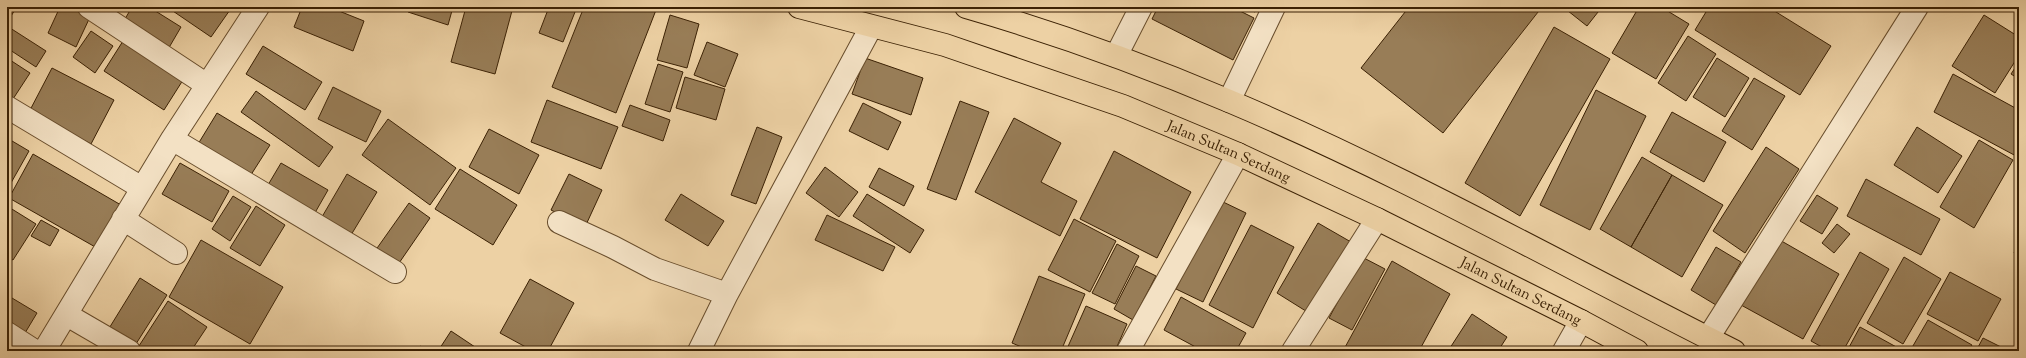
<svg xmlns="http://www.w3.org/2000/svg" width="2026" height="358" font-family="'Sorts Mill Goudy',serif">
<rect width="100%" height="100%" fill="#edd1a4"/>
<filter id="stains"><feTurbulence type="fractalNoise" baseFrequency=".005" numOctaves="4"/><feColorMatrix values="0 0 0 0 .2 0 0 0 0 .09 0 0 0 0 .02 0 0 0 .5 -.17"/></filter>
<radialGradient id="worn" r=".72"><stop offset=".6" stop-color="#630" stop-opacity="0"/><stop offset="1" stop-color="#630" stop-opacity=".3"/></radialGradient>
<path fill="#987d57" stroke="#3b2104" d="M 7,7 L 17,7 L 11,16 L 7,13 Z
M 60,7 L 69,7 L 90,17 L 76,47 L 48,33 Z
M 132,7 L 149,7 L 181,27 L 167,51 L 122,24 Z
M 167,7 L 232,7 L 211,37 Z
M 302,7 L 329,7 L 364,21 L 353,51 L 294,27 Z
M 339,7 L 349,7 L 347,11 Z
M 409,7 L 453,7 L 448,25 L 408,12 Z
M 466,7 L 513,7 L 495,74 L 451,62 Z
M 549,7 L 577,7 L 563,42 L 539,33 Z
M 584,7 L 648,7 L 656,10 L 616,113 L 552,87 Z
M 1158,7 L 1232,7 L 1254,18 L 1233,60 L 1152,19 Z
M 1244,7 L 1257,7 L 1255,12 Z
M 1409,7 L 1542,7 L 1443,133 L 1361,68 Z
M 1563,7 L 1602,7 L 1587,26 Z
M 1639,7 L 1661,7 L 1689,24 L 1656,79 L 1612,53 Z
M 1709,7 L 1768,7 L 1831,46 L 1800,95 L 1695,30 Z
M 670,15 L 699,24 L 687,68 L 657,60 Z
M 1984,15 L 2019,37 L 2019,55 L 1995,93 L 1952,66 Z
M 7,26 L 46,51 L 36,67 L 7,48 Z
M 1554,27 L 1610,59 L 1520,216 L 1465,183 Z
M 91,31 L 113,46 L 95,73 L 73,57 Z
M 1688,36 L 1716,54 L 1686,101 L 1658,83 Z
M 123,41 L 183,80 L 164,110 L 104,71 Z
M 707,42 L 738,54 L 725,87 L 694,75 Z
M 263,46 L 322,82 L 305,110 L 246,74 Z
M 7,58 L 30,73 L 13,99 L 7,95 Z
M 865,58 L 923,78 L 911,115 L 852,94 Z
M 1717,58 L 1749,78 L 1725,117 L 1693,97 Z
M 2019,62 L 2019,79 L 2011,74 Z
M 658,64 L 683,72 L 670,112 L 645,104 Z
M 52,68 L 114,100 L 91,144 L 29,112 Z
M 1953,74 L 2019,110 L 2019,150 L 2016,156 L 1934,112 Z
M 685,77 L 725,89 L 716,120 L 676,108 Z
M 1754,78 L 1785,96 L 1752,150 L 1722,131 Z
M 333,87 L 381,111 L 366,142 L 318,119 Z
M 1596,90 L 1646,116 L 1590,230 L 1540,205 Z
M 256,91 L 333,147 L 319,167 L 241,112 Z
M 547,100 L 618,127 L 601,169 L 531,142 Z
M 960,101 L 989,112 L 956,200 L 927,189 Z
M 863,103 L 901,122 L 888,150 L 849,131 Z
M 630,105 L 670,120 L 663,141 L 622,126 Z
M 1672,112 L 1726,142 L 1704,182 L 1650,152 Z
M 217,113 L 270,145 L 247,181 L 195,149 Z
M 1014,118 L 1061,143 L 1041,182 L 1077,201 L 1060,236 L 975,192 Z
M 388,119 L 456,168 L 430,205 L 362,155 Z
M 757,127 L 782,137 L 756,204 L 731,195 Z
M 1917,127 L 1962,156 L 1938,193 L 1894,165 Z
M 489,129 L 539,155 L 519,194 L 469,167 Z
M 7,138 L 29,151 L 7,190 Z
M 1979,140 L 2013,160 L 1974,228 L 1940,207 Z
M 1766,147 L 1799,169 L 1745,253 L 1713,231 Z
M 1114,151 L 1191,192 L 1157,258 L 1080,219 Z
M 33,154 L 121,205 L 97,248 L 9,198 Z
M 1642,157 L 1672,175 L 1631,247 L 1600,229 Z
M 180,163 L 229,191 L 212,222 L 162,194 Z
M 281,163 L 328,190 L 312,218 L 265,190 Z
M 825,167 L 858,192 L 839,217 L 806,193 Z
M 879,168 L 914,186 L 904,206 L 869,187 Z
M 460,169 L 517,205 L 493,245 L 435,209 Z
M 347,174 L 377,192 L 348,240 L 319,222 Z
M 569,174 L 602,190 L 585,227 L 551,210 Z
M 1672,175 L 1723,205 L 1682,277 L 1631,247 Z
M 1866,179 L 1940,219 L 1921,255 L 1847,216 Z
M 681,194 L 724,221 L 708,246 L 665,220 Z
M 867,194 L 924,230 L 910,253 L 853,216 Z
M 1817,195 L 1838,208 L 1822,234 L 1800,221 Z
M 233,196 L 251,207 L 230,241 L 212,229 Z
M 1219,200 L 1246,213 L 1203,302 L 1176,289 Z
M 409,203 L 430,218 L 397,266 L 375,251 Z
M 7,206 L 36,224 L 13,260 L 7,257 Z
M 256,206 L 285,225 L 260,266 L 230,248 Z
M 827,215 L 895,247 L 883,271 L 815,240 Z
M 1074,219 L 1116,241 L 1090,292 L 1048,270 Z
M 41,220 L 59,230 L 50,246 L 31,236 Z
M 1318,223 L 1351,242 L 1309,313 L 1277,293 Z
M 1837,224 L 1850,234 L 1834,253 L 1822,243 Z
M 1251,225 L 1294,247 L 1253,328 L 1209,305 Z
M 1778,239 L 1839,274 L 1803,339 L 1741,305 Z
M 201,240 L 283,287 L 250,344 L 169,297 Z
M 2019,243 L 2019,256 L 2014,253 Z
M 1117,244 L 1139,256 L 1115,304 L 1092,293 Z
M 1716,247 L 1741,262 L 1716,305 L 1691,290 Z
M 1860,252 L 1889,269 L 1843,351 L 1829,351 L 1811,341 Z
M 1362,257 L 1385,269 L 1352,330 L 1329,318 Z
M 1904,257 L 1941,279 L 1903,344 L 1867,323 Z
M 1392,261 L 1450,294 L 1419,351 L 1343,351 Z
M 1136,266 L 1156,276 L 1133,320 L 1114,309 Z
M 1950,272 L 2001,299 L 1978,341 L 1927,314 Z
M 1039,276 L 1085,294 L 1061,351 L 1031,351 L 1012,343 Z
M 140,278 L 167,295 L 134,347 L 108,330 Z
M 530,279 L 574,303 L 548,351 L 533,351 L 500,333 Z
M 7,295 L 37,313 L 25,333 L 7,322 Z
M 1181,297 L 1246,333 L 1236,351 L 1203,351 L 1164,330 Z
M 168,301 L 207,327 L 191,351 L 140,351 L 137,349 Z
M 1086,306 L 1127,324 L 1115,351 L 1066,351 Z
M 1472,314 L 1507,337 L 1498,351 L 1448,351 Z
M 1928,320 L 1972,345 L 1968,351 L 1910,351 Z
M 1860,327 L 1900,349 L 1898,351 L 1847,351 Z
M 451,331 L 475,347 L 473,351 L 438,351 Z
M 1983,338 L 2009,351 L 1976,351 Z
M 420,346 L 428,351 L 417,351 Z"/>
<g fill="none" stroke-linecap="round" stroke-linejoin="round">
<g stroke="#684d2c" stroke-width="24">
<path id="minor" d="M 89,7 L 207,85
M 1116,56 L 1141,7
M 1229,101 L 1274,7
M 7,107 L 142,188
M 172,139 L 395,272
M 123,219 L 176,253
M 559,222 L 613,247 L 655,269 L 727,294
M 67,315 L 129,351
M 7,333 L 35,351
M 1708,338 L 1917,7
M 44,351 L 172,139 L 258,7
M 699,351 L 727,294 L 871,27
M 1128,351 L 1238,154
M 1293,351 L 1377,219
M 1564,351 L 1581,321"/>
</g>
<g stroke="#3b2104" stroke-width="24">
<g id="highway">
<path id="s1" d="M 799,7 L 945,45 L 1123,106 L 1238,154 L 1377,219 L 1581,321 L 1637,351"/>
<path d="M 966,7 C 1056,33 1144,65 1229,101 C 1402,174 1566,267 1734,351"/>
</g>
</g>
<use href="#minor" stroke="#f3e1c4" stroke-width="22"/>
<use href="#highway" stroke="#edd1a4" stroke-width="22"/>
</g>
<g text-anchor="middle" stroke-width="4" stroke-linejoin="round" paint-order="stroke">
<g font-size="15" fill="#3b2104" stroke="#f3e1c4">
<text dy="5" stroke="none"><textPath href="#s1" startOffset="454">Jalan Sultan Serdang</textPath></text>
<text dy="5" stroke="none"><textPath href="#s1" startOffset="778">Jalan Sultan Serdang</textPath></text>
</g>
</g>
<rect width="2026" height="358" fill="none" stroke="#edd1a4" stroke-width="24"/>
<rect x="8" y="8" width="2010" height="342" fill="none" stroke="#3b2104" stroke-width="2"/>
<rect x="12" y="12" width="2002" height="334" fill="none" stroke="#3b2104"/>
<rect width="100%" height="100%" filter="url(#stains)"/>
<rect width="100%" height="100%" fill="url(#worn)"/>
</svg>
